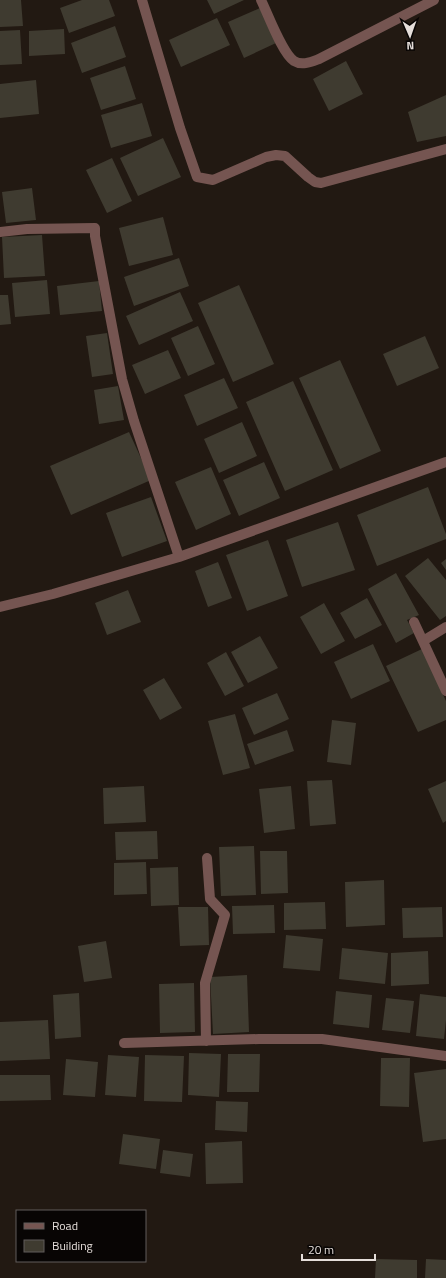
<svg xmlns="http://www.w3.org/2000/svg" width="446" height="1278" font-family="'Titillium Web',sans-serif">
<rect width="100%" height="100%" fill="#221912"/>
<path fill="#3f3b30" d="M 0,0 L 21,0 L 23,26 L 0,27 Z
M 82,0 L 109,0 L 115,16 L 69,33 L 60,8 Z
M 207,0 L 244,0 L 214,14 Z
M 260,8 L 276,43 L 244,58 L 228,22 Z
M 217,18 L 230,45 L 181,67 L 169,40 Z
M 115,26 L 126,57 L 82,73 L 71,43 Z
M 64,29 L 65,54 L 29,56 L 29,31 Z
M 20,30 L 22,64 L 0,65 L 0,31 Z
M 346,61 L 363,94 L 329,111 L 313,79 Z
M 125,66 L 136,99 L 101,110 L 90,78 Z
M 36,80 L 39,114 L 0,118 L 0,84 Z
M 446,95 L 446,136 L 417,142 L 408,112 Z
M 142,103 L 152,136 L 111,148 L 101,115 Z
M 163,138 L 181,177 L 138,196 L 120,158 Z
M 112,158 L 132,201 L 107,213 L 86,170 Z
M 32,188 L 36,220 L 6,223 L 2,192 Z
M 163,217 L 173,255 L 129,266 L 119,228 Z
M 42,235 L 45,276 L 4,278 L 2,237 Z
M 179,258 L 189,286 L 134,306 L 124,277 Z
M 47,280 L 50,314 L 15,317 L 12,283 Z
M 99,281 L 102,311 L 60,315 L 57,286 Z
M 239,285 L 274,364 L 233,382 L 198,303 Z
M 180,292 L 193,321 L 139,345 L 126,316 Z
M 0,295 L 8,295 L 11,324 L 0,325 Z
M 198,326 L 215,364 L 188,376 L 171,338 Z
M 107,333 L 113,374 L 92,377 L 86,336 Z
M 425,336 L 439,368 L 397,386 L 383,354 Z
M 168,350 L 181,378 L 145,394 L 132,365 Z
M 340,360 L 381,451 L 340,469 L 299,378 Z
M 224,378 L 238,408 L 197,426 L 184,395 Z
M 293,381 L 333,470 L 285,491 L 246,402 Z
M 118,386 L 124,420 L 99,424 L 94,390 Z
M 242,422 L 257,456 L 219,473 L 204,439 Z
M 129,432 L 151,480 L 71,515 L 50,466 Z
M 264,462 L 280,498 L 239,516 L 223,480 Z
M 211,467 L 231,514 L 196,530 L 175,482 Z
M 428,487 L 446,534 L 446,539 L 377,566 L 357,515 Z
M 151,497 L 167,541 L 122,557 L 106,513 Z
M 338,522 L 355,570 L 302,587 L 286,540 Z
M 268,540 L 288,596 L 247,611 L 226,555 Z
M 428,558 L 446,580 L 446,616 L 440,620 L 405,576 Z
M 446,559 L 446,570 L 441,563 Z
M 218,562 L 232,598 L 208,607 L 195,571 Z
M 396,573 L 419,615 L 407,620 L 414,633 L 396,643 L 368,589 Z
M 128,590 L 141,622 L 107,635 L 95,603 Z
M 367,598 L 382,625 L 355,639 L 340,613 Z
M 324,603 L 345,641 L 321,654 L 300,617 Z
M 260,636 L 278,668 L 248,683 L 231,652 Z
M 373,644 L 390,681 L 351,699 L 334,662 Z
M 422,649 L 446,701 L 446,720 L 418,732 L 386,666 Z
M 226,652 L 244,686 L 225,696 L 207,663 Z
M 164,678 L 182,708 L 160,720 L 143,690 Z
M 277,693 L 289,719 L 254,735 L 242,708 Z
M 235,714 L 250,768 L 223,775 L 208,721 Z
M 332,720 L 356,723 L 351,765 L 327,762 Z
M 287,730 L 294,751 L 255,765 L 247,744 Z
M 332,780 L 336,824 L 310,826 L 307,781 Z
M 446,781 L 446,821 L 443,823 L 428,789 Z
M 144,786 L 146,822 L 104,824 L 103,788 Z
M 291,786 L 295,829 L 264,833 L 259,789 Z
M 157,831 L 158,859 L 116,860 L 115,832 Z
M 254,846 L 256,895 L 221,896 L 219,847 Z
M 260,851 L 287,851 L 288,893 L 261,894 Z
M 146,862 L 147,894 L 114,895 L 114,863 Z
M 178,867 L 179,905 L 151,906 L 150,868 Z
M 384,880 L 385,925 L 346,927 L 345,882 Z
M 325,902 L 326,929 L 284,930 L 284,903 Z
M 274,905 L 275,933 L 233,934 L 232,906 Z
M 178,907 L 208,907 L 209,945 L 180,946 Z
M 442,907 L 443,937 L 403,938 L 402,908 Z
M 286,935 L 323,939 L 320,971 L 283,968 Z
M 106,941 L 112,978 L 84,982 L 78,946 Z
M 342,948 L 388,953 L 385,984 L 339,979 Z
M 428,951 L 429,984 L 391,986 L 391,953 Z
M 247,975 L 249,1032 L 213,1034 L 210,977 Z
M 194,983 L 195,1032 L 160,1033 L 159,984 Z
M 336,991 L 372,995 L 369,1028 L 333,1024 Z
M 79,993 L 81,1037 L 55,1039 L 53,995 Z
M 420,994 L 446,997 L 446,1020 L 444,1039 L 416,1036 Z
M 386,998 L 414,1001 L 410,1033 L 382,1030 Z
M 48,1020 L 50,1059 L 0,1061 L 0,1022 Z
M 189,1053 L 221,1054 L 219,1097 L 188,1095 Z
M 228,1054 L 260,1054 L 259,1092 L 227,1092 Z
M 108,1055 L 139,1057 L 136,1097 L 105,1095 Z
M 145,1055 L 184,1056 L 182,1102 L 144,1101 Z
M 381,1058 L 410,1058 L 409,1107 L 380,1106 Z
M 66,1059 L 98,1062 L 95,1097 L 63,1095 Z
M 446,1069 L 446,1139 L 423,1142 L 414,1073 Z
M 0,1075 L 50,1075 L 51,1100 L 0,1101 Z
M 216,1101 L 248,1102 L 247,1132 L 215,1130 Z
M 123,1134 L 160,1139 L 156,1169 L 119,1164 Z
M 242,1141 L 243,1183 L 206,1184 L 205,1143 Z
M 163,1150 L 193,1154 L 190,1177 L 160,1173 Z
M 376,1259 L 417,1260 L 417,1278 L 375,1278 Z
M 426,1259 L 446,1260 L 446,1278 L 425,1278 Z"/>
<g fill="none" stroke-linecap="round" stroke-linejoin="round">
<path stroke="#755551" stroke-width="10" d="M 142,0 L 180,128 L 197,177 L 213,180 L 266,157 L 276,155 L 285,156 L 308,177 L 315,182 L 321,183 L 446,149
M 261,0 C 268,14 282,53 294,61 C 302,66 311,62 319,59 L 434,0
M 0,232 L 27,229 L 95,228 L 95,236 L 122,379 L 134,421 L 179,557
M 0,607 L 53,594 L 179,557 L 446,462
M 414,622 L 446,691
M 423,641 L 446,627
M 206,1041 L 205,983 L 225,915 L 210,899 L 207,858
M 124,1043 L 259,1039 L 322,1039 L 446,1056"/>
</g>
<rect x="16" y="1210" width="130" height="52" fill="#080504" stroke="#605c5a"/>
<rect x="24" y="1223" width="20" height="6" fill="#755551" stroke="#605c5a"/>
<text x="52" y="1230" font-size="12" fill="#e5deda">Road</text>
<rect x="24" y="1240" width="20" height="12" fill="#3f3b30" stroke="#605c5a"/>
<text x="52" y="1250" font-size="12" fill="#e5deda">Building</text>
<g transform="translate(410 36) rotate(178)" stroke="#080504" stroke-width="3" paint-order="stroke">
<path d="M0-3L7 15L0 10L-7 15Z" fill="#e5deda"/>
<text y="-6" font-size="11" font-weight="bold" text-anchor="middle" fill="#e5deda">N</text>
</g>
<path d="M302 1254v6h73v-6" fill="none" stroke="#e5deda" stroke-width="2"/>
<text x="308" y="1254" font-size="12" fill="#e5deda" stroke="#080504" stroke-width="3" paint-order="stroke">20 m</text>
</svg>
